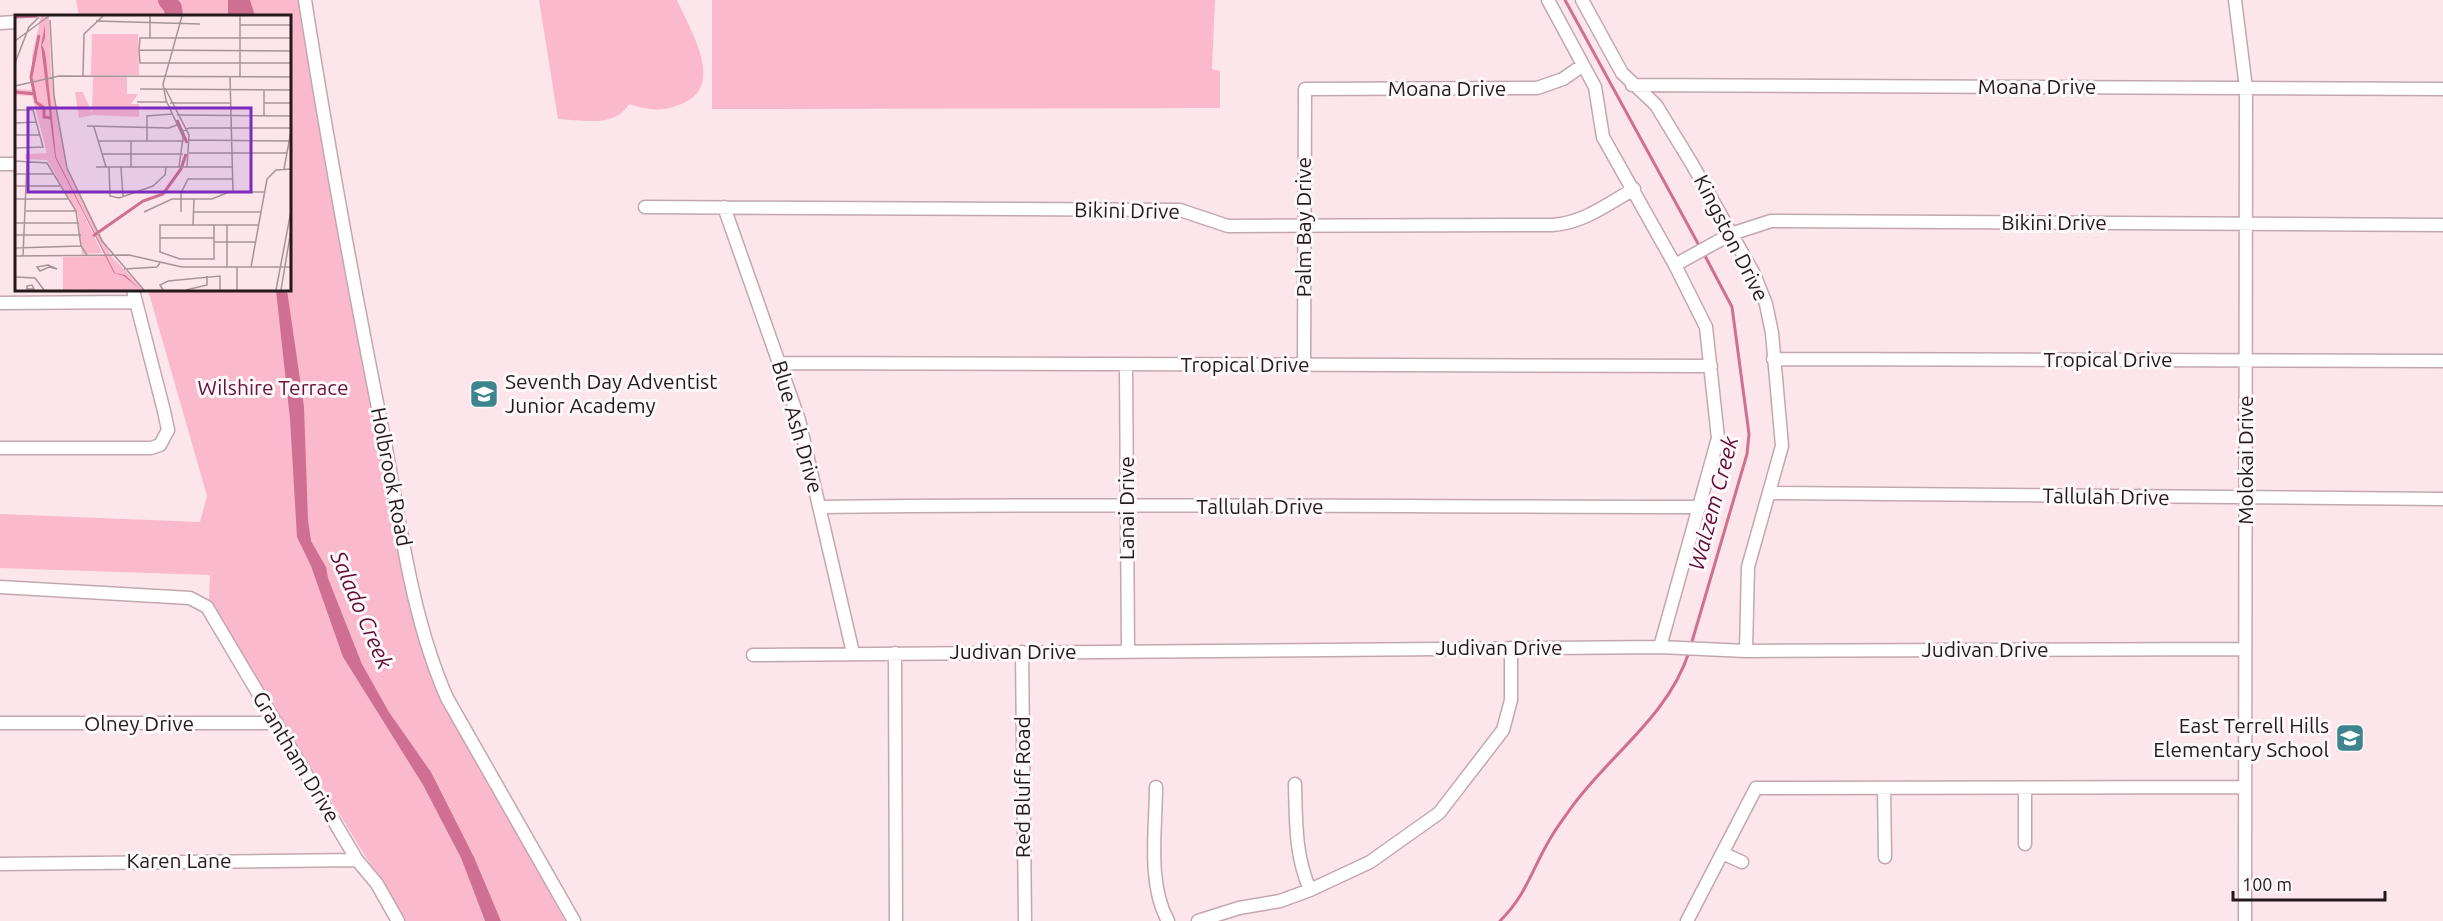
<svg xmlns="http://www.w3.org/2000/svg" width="2443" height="921" font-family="Ubuntu,sans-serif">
<rect width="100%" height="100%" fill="#fde5ec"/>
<path fill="#fab9cd" d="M 76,0 L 300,0 L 394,532 L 426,665 L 565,921 L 501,921 L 474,857 L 431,772 L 389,712 L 362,664 L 328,578 L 343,657 L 423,785 L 461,858 L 485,921 L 405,921 L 209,601 L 210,575 L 0,568 L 0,514 L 200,522 L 207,496 L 148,290 L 290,290 L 290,16 L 79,16 Z
M 539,0 L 677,0 C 690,30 728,88 679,105 C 660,112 648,110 629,104 C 615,128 583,120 558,119 Z
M 712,0 L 1215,0 L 1212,69 L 1220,71 L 1220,108 L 712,109 Z"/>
<path fill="#cf6f92" d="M 228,0 L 250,0 L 255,16 L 228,16 Z
M 276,290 L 287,290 L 304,407 L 308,520 L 311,541 L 326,567 L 328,578 L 362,664 L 389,712 L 431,772 L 474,857 L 501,921 L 485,921 L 461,858 L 423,785 L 343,657 L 311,566 L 297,537 L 290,419 Z"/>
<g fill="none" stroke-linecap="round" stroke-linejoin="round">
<path stroke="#cf6f92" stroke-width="3" d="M 1565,0 L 1701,249
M 1691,645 L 1747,454 L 1749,434 L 1732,307 L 1704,254
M 1500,921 C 1527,894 1532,869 1550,839 C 1556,828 1564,818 1571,808 C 1609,755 1668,717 1689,652"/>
<path stroke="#cf6f92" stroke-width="18" d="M 167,0 L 173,8 L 174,16"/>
<g stroke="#c3a7af" stroke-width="15">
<path id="minor" d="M 305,0 C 328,147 355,293 384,438 C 401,526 411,616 447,698 L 574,921
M 1548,0 L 1595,87 L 1603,137 L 1675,265 L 1706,327 L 1718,438 L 1660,647
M 1582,0 L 1622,73 L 1656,105 L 1692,164 L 1754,274 L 1766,304 L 1772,333 L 1782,446 L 1748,567 L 1746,651
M 2235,0 L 2246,88 L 2245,921
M 0,23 L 16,22
M 1632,85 L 2443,89
M 0,164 L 16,164
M 645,207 L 1180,210 L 1228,226 L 1553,225 C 1583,223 1608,204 1634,189
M 724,207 L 799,420 L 853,653
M 1675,265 L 1731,234 L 1771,221 L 2443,225
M 0,303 L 136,302
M 1773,359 L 2443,361
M 779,363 L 1711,366
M 1126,365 L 1128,651
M 1304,365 L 1305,89 L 1537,88 L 1563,79 L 1583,65
M 0,448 L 151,448 L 160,445 L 168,430 L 164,411 L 133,290
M 1770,493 L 2443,499
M 819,507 C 1113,503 1406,507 1700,507
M 0,587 L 190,598 L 207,607 L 357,860 L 377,884 L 398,921
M 1022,652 L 1025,921
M 895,653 L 896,921
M 753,655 L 1660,647 L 1746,651 L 2245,649
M 0,723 L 277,723
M 1295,784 C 1296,822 1295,855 1310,890
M 1156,787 C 1156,829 1147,883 1168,921
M 1884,788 L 1885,857
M 2025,788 L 2025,844
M 1722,853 L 1742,862
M 0,864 L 357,860
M 1198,921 L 1239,908 L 1280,901 L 1310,890 L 1370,862 L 1439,813 L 1503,730 L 1511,700 L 1511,648
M 1687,921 L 1756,788 L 2245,787"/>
</g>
<use href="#minor" stroke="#fff" stroke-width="12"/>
</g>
<defs>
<g id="school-square" transform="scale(1.5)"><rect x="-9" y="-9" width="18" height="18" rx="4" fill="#3e848f" stroke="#fef8fa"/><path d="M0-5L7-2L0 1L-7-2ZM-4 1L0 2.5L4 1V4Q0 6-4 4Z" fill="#fff"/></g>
</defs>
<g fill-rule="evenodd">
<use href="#school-square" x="484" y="394"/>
<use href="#school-square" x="2350" y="738"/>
</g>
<g text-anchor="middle" stroke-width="6" stroke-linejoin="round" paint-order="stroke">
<g font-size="21" fill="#241a1d" stroke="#fef8fa">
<text x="2037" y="94">Moana Drive</text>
<text x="1447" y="96">Moana Drive</text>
<text transform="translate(1127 211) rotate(1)" y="7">Bikini Drive</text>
<text x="2054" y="230">Bikini Drive</text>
<text transform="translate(1304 227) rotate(-90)" y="7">Palm Bay Drive</text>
<text transform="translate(1731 238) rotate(63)" y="7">Kingston Drive</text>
<text x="2108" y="367">Tropical Drive</text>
<text x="1245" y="372">Tropical Drive</text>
<text transform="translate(797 427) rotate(74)" y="7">Blue Ash Drive</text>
<text transform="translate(2246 460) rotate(-90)" y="7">Molokai Drive</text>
<text transform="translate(391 477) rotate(79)" y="7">Holbrook Road</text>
<text transform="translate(2106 497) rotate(1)" y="7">Tallulah Drive</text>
<text x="1260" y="514">Tallulah Drive</text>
<text transform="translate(1127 508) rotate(-90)" y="7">Lanai Drive</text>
<text x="1499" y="655">Judivan Drive</text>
<text x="1985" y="657">Judivan Drive</text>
<text x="1013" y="659">Judivan Drive</text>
<text x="139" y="731">Olney Drive</text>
<text transform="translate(296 757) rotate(59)" y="7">Grantham Drive</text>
<text transform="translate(1023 787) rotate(-90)" y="7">Red Bluff Road</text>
<text x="179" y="868">Karen Lane</text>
</g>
<g font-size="21" fill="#241a1d" stroke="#fef8fa" text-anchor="start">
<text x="505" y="389">Seventh Day Adventist<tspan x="505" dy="24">Junior Academy</tspan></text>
<text x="2329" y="733" text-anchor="end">East Terrell Hills<tspan x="2329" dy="24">Elementary School</tspan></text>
</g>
<g font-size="21" fill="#69113a" stroke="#fef8fa">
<text x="273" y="395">Wilshire Terrace</text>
</g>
<g font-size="22" font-style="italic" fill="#640a36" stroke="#fef8fa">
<text transform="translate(1713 503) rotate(-75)" y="8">Walzem Creek</text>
<text transform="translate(362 610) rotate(67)" y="8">Salado Creek</text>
</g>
</g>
<g transform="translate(15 15)">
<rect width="276" height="276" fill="#fde5ec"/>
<path d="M 26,1 L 34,1 L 36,58 L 52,153 L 96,241 L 129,275 L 48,275 L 48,242 L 90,241 L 68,195 L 63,188 L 87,238 L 67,239 L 63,199 L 32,145 L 10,144 L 10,139 L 32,138 L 17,81 L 0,80 L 0,74 L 18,75 L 17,41 ZM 77,19 L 123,19 L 124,60 L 76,60 ZM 78,62 L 112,62 L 112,79 L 123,79 L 116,89 L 124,89 L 124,102 L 77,100 L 64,103 L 60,77 L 68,77 L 77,98 Z" fill="#fab9cd"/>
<path d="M 30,10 L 30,23 L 27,30 L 30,37 L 32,53 L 41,142 L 100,258 L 110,260 L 126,275 L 109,261 L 99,258 L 40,142 L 26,31 Z" fill="#cf6f92"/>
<path fill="none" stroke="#cf6f92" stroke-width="3" d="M 0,2 L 22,1M 24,20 L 16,62 L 21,87 L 29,93 L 29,102 L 36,103M 0,77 L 21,79M 162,105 L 172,128M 78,221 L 128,186 L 148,179 L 166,154 L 171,139"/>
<path fill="none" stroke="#a69499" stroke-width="1.5" d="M 35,5 L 39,81 L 52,153 L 87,226 L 129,275M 81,6 L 185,9M 225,10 L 276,10M 135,23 L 135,1M 276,23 L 125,23 L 124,35 L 125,48 L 276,48M 0,26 L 34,1M 124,35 L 276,36M 0,48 L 14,12 L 24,2M 68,61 L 69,19 L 88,1M 215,62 L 218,177M 225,62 L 225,1M 0,71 L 44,61 L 276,62M 150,73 L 174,120 L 172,152M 125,74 L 276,75M 122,87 L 152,87M 155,88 L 216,88M 249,88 L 276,88M 0,95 L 18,95 L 28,132 L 0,133M 162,100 L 276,101M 249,101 L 249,75M 0,108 L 21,107M 72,111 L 154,113 L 162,110M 79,112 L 91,152M 166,117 L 174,113 L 276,113M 0,120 L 25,120M 174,125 L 274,126M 84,126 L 169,126M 116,126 L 116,152M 132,126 L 132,101 L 157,99M 174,138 L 272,138M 87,139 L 168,139M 0,146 L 32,148 L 61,196 L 66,231 L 72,240M 81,152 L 218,152M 94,152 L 95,181 L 104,183 L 138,171 L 150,160 L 151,152M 106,152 L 108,182M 164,152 L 168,122 L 151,85 L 148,69 L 167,1M 269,154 L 276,116M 0,159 L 38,159M 0,171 L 45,171M 0,184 L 53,184M 11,196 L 61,196M 129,197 L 157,184 L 197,184 L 214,177 L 249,177M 166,197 L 166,178 L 173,164 L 218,164M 179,197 L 246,197M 0,208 L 64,208M 178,210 L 179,184M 199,210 L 199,244 L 165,244 L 145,237 L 145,210 L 243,210M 0,220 L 66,220M 145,223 L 199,223M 199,227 L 240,227M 0,233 L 66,231M 0,241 L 114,240 L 167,252 L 276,252M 8,241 L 12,146M 33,250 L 42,254 L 34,252 L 25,256 L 22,252 ZM 212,252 L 212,210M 222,252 L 222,275M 236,252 L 252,164 L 261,155 L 276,154M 109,254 L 142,252 L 145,248M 0,262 L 20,263 L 29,275M 17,270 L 19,274 L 12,274 L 12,271 ZM 148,275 L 145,270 L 153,266 L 205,261 L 205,275M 171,275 L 192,270 L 192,261M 261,275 L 276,196M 266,275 L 276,215"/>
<path fill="#7b2cbf" fill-opacity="0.15" stroke="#7b2cbf" stroke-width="3" d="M 13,93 L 236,93 L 236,177 L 13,177 Z"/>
<rect width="276" height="276" fill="none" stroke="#241a1d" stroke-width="3"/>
</g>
<path d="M2233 891v9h152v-9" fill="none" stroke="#241a1d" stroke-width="3"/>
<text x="2242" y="891" font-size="18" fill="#241a1d" stroke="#fef8fa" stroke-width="4.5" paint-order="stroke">100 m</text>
</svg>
